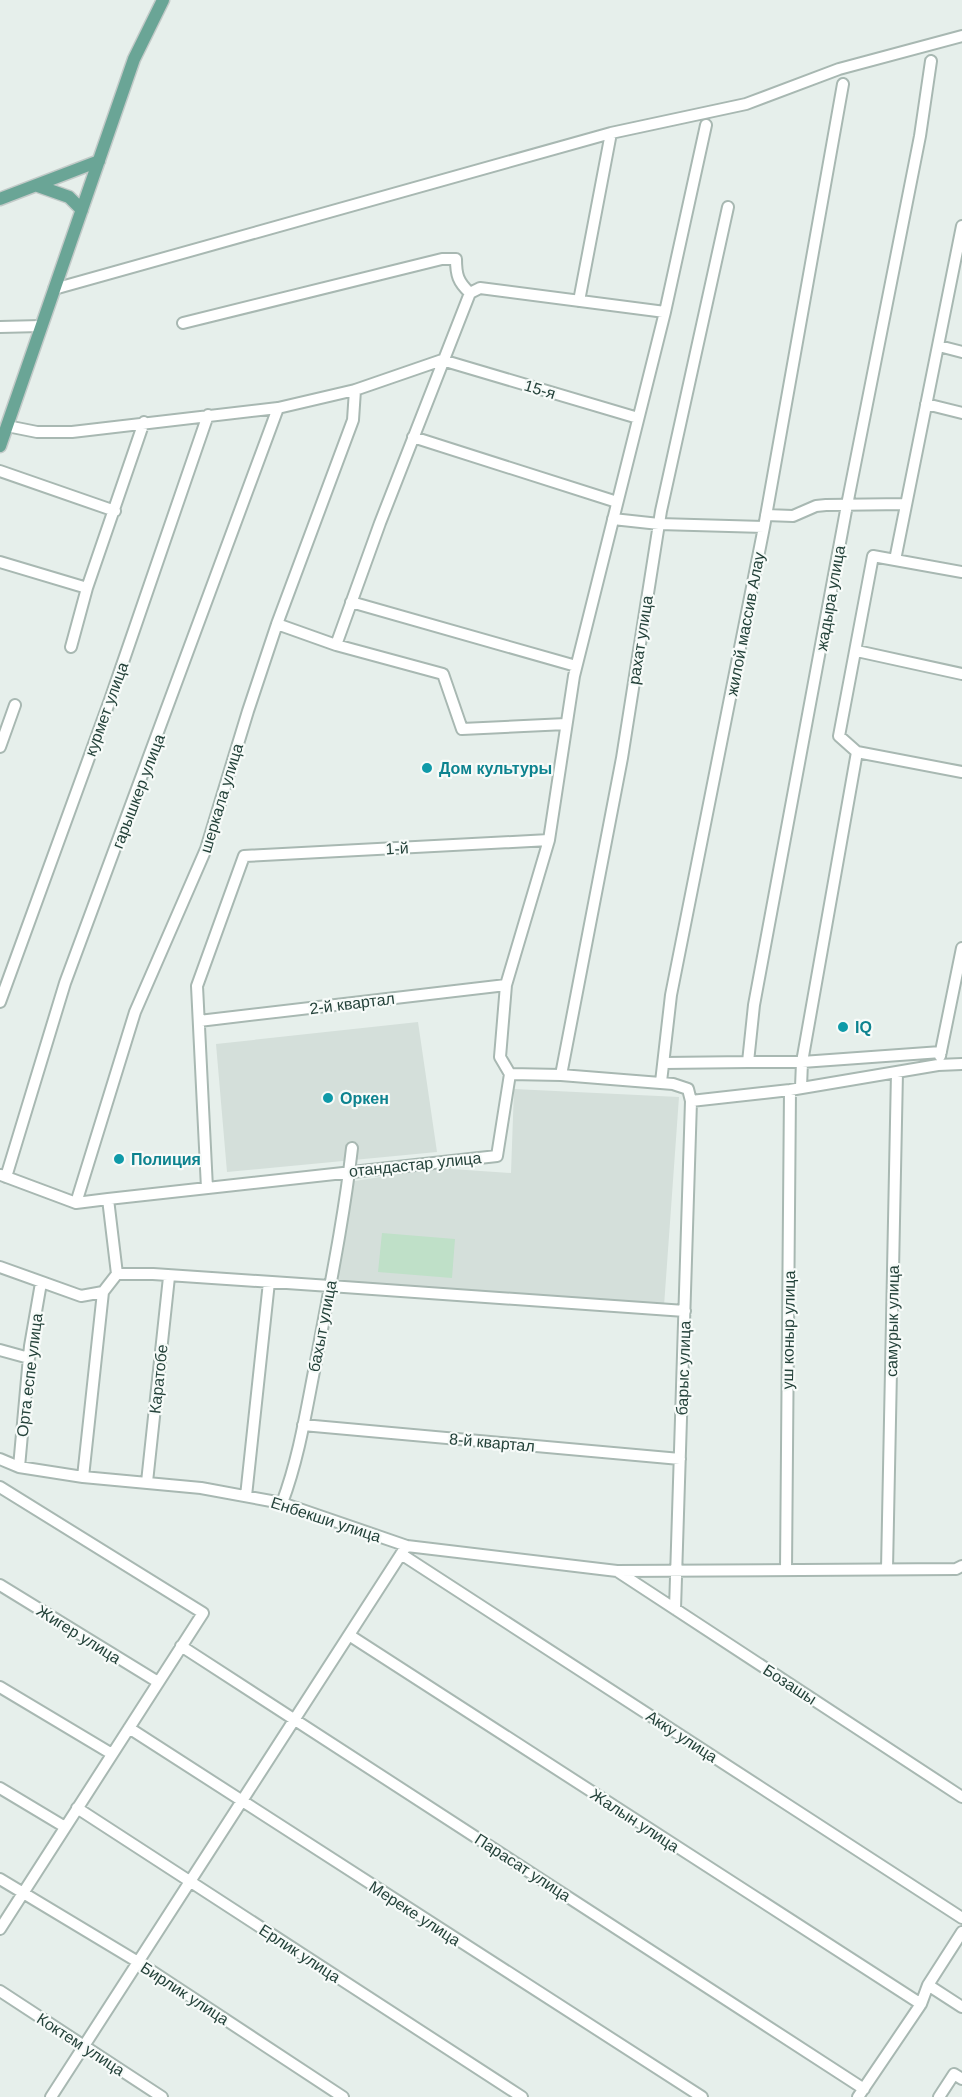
<svg xmlns="http://www.w3.org/2000/svg" width="962" height="2097" font-family="Helvetica,sans-serif">
<rect width="100%" height="100%" fill="#e6efeb"/>
<path fill="#d4dfda" d="M 418,1022 L 437,1152 L 227,1172 L 216,1044 Z
M 514,1089 L 679,1097 L 664,1306 L 338,1284 L 342,1183 L 437,1168 L 511,1173 Z"/>
<path fill="#bfe0c8" d="M 382,1233 L 455,1239 L 452,1278 L 378,1272 Z"/>
<g fill="none" stroke-linecap="round" stroke-linejoin="round">
<g stroke="#a8b8b2" stroke-width="14">
<path id="minor" d="M 54,289 L 611,133 L 746,104 L 839,69 L 962,36
M 579,301 L 611,133
M 183,323 L 442,259 L 456,259 C 456,275 458,282 470,293
M 0,327 L 41,326
M 939,346 L 962,352
M 442,360 L 638,418
M 926,404 L 962,413
M 7,426 L 37,432 L 72,432 L 278,408 L 355,390 L 442,360
M 413,437 L 617,502
M 0,471 L 115,511
M 766,515 L 793,516 L 816,506 L 826,505 L 906,504
M 613,519 L 659,524 L 764,527
M 895,560 L 962,226
M 0,562 L 87,588
M 351,602 L 576,666
M 277,624 L 336,645 L 443,674 L 462,729 L 566,724
M 336,645 L 380,523 L 470,293 L 480,288 L 665,312
M 71,647 L 87,588 L 144,422
M 857,651 L 962,674
M 0,747 L 15,705
M 857,752 L 962,772
M 0,1002 L 110,700 L 208,415
M 199,1021 L 506,985
M 940,1056 L 962,948
M 748,1062 L 802,1062 L 941,1052
M 664,1063 L 748,1062 L 754,1005 L 847,505 L 920,136 L 931,61
M 510,1074 L 500,1057 L 506,985 L 549,840 L 574,676 L 665,312 L 706,125
M 561,1075 L 622,758 L 661,511 L 728,207
M 661,1082 L 671,995 L 764,527 L 843,84
M 801,1087 L 802,1062 L 857,752 L 839,736 L 873,556 L 962,572
M 6,1177 L 65,983 L 278,408
M 207,1188 L 197,986 L 244,856 L 549,840
M 108,1199 L 497,1156 L 510,1074 L 561,1075 L 673,1084 L 688,1089 L 691,1101
M 76,1203 L 135,1012 L 206,849 L 248,711 L 277,624 L 353,420 L 355,390
M 0,1267 L 81,1296 L 103,1292 L 117,1274 L 108,1199 L 76,1203 L 1,1175
M 117,1274 L 153,1274 L 330,1286 L 685,1311
M 0,1350 L 29,1358
M 303,1425 L 680,1459
M 0,1459 L 19,1467 L 83,1477 L 201,1488 L 282,1503 L 407,1546 L 617,1571 L 956,1569 L 962,1566
M 19,1467 L 30,1346 L 41,1283
M 83,1477 L 103,1292
M 147,1482 L 169,1277
M 0,1487 L 203,1613 L 0,1929
M 246,1496 L 269,1282
M 282,1503 C 300,1455 307,1405 317,1356 C 330,1286 344,1218 352,1148
M 401,1554 L 962,1918
M 887,1569 L 897,1072
M 786,1570 L 790,1090
M 617,1571 L 962,1797
M 0,1585 L 158,1682
M 675,1609 L 691,1101 L 790,1090 L 938,1065 L 962,1064
M 349,1635 L 921,2004
M 181,1646 L 864,2089
M 0,1687 L 112,1754
M 129,1728 L 702,2097
M 0,1788 L 65,1827
M 77,1808 L 522,2097
M 0,1879 L 138,1962 L 343,2097
M 928,1985 L 962,2007
M 0,1991 L 162,2097
M 51,2097 L 405,1548
M 858,2097 L 921,2004 L 928,1985 L 962,1932
M 939,2097 L 954,2074 L 962,2079"/>
</g>
<g stroke="#c2cac8" stroke-width="15">
<path id="major" d="M 38,186 L 69,197 L 82,210
M 0,199 L 99,161
M 0,446 L 134,59 L 163,0"/>
</g>
<use href="#minor" stroke="#fff" stroke-width="10"/>
<use href="#major" stroke="#6aa596" stroke-width="12"/>
</g>
<g fill="#0f9aa8" stroke="#f7fbf9" stroke-width="2">
<circle cx="427" cy="768" r="6"/>
<circle cx="843" cy="1027" r="6"/>
<circle cx="328" cy="1098" r="6"/>
<circle cx="119" cy="1159" r="6"/>
</g>
<g text-anchor="middle" stroke-width="4.5" stroke-linejoin="round" paint-order="stroke">
<g font-size="16" fill="#24423a" stroke="#f7fbf9">
<text transform="translate(540 389) rotate(17)" y="6">15-я</text>
<text transform="translate(830 598) rotate(-80)" y="6">жадыра улица</text>
<text transform="translate(745 624) rotate(-79)" y="6">жилой массив Алау</text>
<text transform="translate(640 640) rotate(-81)" y="6">рахат улица</text>
<text transform="translate(106 709) rotate(-70)" y="6">курмет улица</text>
<text transform="translate(138 791) rotate(-69)" y="6">гарышкер улица</text>
<text transform="translate(221 798) rotate(-73)" y="6">шеркала улица</text>
<text transform="translate(397 848) rotate(-3)" y="6">1-й</text>
<text transform="translate(352 1003) rotate(-7)" y="6">2-й квартал</text>
<text transform="translate(415 1164) rotate(-6)" y="6">отандастар улица</text>
<text transform="translate(892 1321) rotate(-89)" y="6">самурык улица</text>
<text transform="translate(322 1326) rotate(-79)" y="6">бахыт улица</text>
<text transform="translate(788 1330) rotate(-89)" y="6">уш коныр улица</text>
<text transform="translate(683 1368) rotate(-88)" y="6">барыс улица</text>
<text transform="translate(29 1375) rotate(-83)" y="6">Орта еспе улица</text>
<text transform="translate(158 1379) rotate(-84)" y="6">Каратобе</text>
<text transform="translate(492 1442) rotate(5)" y="6">8-й квартал</text>
<text transform="translate(326 1519) rotate(18)" y="6">Енбекши улица</text>
<text transform="translate(79 1634) rotate(32)" y="6">Жигер улица</text>
<text transform="translate(790 1684) rotate(33)" y="6">Бозашы</text>
<text transform="translate(682 1736) rotate(33)" y="6">Акку улица</text>
<text transform="translate(635 1820) rotate(33)" y="6">Жалын улица</text>
<text transform="translate(523 1867) rotate(33)" y="6">Парасат улица</text>
<text transform="translate(415 1913) rotate(33)" y="6">Мереке улица</text>
<text transform="translate(300 1953) rotate(33)" y="6">Ерлик улица</text>
<text transform="translate(185 1993) rotate(33)" y="6">Бирлик улица</text>
<text transform="translate(81 2044) rotate(33)" y="6">Коктем улица</text>
</g>
<g font-size="16" font-weight="bold" fill="#0d838f" stroke="#f7fbf9" text-anchor="start">
<text x="439" y="774">Дом культуры</text>
<text x="855" y="1033">IQ</text>
<text x="340" y="1104">Оркен</text>
<text x="131" y="1165">Полиция</text>
</g>
</g>
</svg>
